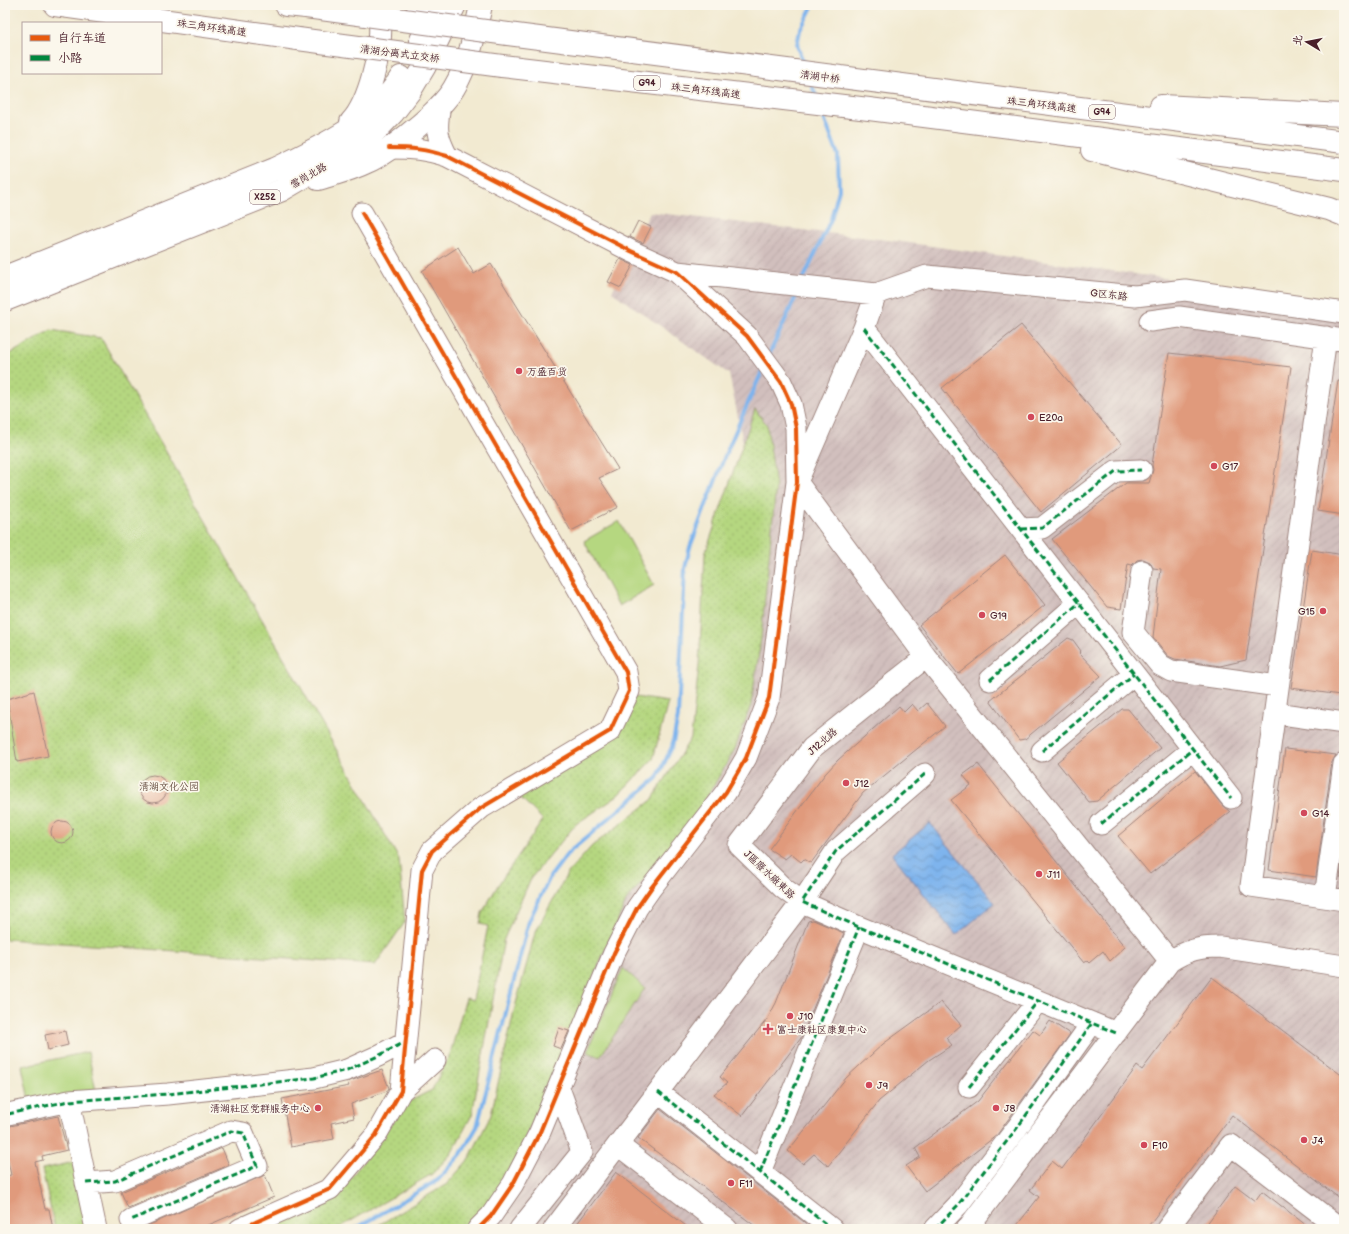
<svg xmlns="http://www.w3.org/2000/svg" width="1349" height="1234" font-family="'Balsamiq Sans','LXGW WenKai TC',sans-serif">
<defs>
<pattern id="industrial-furrows" width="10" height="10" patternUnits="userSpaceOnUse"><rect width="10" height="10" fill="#d1bfbd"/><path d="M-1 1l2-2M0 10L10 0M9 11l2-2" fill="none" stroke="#b5a4a3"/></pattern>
<pattern id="park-dots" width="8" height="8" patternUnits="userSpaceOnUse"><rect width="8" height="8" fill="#b5d780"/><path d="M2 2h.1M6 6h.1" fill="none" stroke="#9db86f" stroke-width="1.8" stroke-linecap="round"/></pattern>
<pattern id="water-waves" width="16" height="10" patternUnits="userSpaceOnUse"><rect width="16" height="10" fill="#7eb4ed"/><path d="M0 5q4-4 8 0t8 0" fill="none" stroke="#6992c0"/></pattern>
</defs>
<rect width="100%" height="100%" fill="#fbf7ec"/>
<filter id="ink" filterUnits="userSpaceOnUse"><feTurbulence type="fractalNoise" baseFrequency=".025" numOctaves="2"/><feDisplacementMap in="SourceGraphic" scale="8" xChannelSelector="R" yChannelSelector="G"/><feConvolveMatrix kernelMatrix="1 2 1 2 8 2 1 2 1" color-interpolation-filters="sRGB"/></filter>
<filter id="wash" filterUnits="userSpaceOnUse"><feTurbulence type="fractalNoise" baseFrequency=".012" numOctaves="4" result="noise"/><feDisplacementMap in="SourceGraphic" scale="16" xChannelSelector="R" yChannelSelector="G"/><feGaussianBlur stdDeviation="0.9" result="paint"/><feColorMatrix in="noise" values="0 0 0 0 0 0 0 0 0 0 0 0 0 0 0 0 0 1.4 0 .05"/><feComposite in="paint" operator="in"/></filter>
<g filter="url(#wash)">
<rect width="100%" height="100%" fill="#f2ead1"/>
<path fill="url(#industrial-furrows)" d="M 650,212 L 895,241 L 1344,303 L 1344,1229 L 410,1229 L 459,1199 L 578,912 L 718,749 L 756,505 L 729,374 L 612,292 Z"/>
<path fill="#b5d780" stroke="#807b56" d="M 619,521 L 654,585 L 619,606 L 584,541 Z
M 623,968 L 645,988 L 600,1057 L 587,1052 Z
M 88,1052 L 96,1091 L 30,1105 L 22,1066 Z"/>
<path fill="url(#park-dots)" stroke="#807b56" d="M 51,330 L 101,338 L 399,859 L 405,922 L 375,965 L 5,939 L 5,357 Z
M 755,409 L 767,425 L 776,486 L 761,639 L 751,705 L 735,749 L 696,816 L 670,849 L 626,901 L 506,1183 L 485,1211 L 465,1229 L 372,1229 L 447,1184 L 469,1159 L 491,1115 L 514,1011 L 535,933 L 567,874 L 592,846 L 652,800 L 691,738 L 699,665 L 705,554 Z
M 635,697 L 668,702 L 653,759 L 615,798 L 576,824 L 531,878 L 504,939 L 472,1115 L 451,1154 L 432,1174 L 337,1229 L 261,1229 L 337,1196 L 408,1102 L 432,1090 L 450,1054 L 466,998 L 473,1000 L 488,926 L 480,924 L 482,913 L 498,885 L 543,820 L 519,796 Z
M 75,1162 L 87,1229 L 55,1229 L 42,1169 Z"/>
<path fill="url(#water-waves)" stroke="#646a8c" d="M 930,823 L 995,903 L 956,935 L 892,854 Z"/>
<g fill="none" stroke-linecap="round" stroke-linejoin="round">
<path stroke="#7eb4ed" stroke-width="4" d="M 804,66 L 797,45 L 800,30 L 813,5
M 810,80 L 816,96
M 803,280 L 831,219 L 839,190 L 838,155 L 821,110
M 769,355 L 798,292
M 355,1229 L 438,1180 L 461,1154 L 477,1127 L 529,921 L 550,877 L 568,853 L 657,778 L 672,747 L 678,717 L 685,568 L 690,547 L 726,453 L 763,369"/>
</g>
<g id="blocks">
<path fill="#e09a7c" d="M 638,221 L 651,227 L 643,243 L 630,237 Z
M 458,247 L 474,274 L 491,264 L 618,469 L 599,478 L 618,507 L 571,531 L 422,271 Z
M 620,259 L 633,265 L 621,288 L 608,282 Z
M 1021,325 L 1122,445 L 1041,512 L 942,388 Z
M 1169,353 L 1291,367 L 1246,660 L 1220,666 L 1175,659 L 1168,656 L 1153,637 L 1161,569 L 1153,568 L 1150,562 L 1143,559 L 1137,560 L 1132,565 L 1128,564 L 1121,609 L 1107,607 L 1052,539 L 1126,483 L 1149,483 L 1153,470 L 1152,465 Z
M 1338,381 L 1344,382 L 1344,515 L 1318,511 Z
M 1312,550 L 1344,555 L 1344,668 L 1340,695 L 1291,688 Z
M 1005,555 L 1045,605 L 958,674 L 919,625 Z
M 1068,638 L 1073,640 L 1081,651 L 1079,653 L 1101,676 L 1025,739 L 1019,740 L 990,701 Z
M 34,691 L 48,756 L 17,762 L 7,699 Z
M 927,703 L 945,726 L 863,793 L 811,863 L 804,859 L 801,862 L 791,854 L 785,859 L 769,849 L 825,774 L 838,760 L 899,706 L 904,712 L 912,704 L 918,711 Z
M 1122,709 L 1128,709 L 1160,748 L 1097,801 L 1089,802 L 1057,762 Z
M 1285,749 L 1336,755 L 1332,762 L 1316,877 L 1269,870 Z
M 978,764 L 1125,947 L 1110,961 L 1103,951 L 1089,963 L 1087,961 L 1084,963 L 951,800 L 971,785 L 963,775 Z
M 1195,771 L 1222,805 L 1230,812 L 1150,874 L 1118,836 Z
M139 789a14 14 0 1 1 28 0a14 14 0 1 1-28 0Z
M51 832a11 11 0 1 1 22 0a11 11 0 1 1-22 0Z
M 1344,849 L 1344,878 L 1340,878 Z
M 813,920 L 844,933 L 801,1038 L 742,1116 L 714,1094 L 727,1083 L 720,1077 L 768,1018 L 776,1003 L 808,921 Z
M 1212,977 L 1344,1077 L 1344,1202 L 1232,1115 L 1146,1229 L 1014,1229 L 1039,1197 L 1030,1190 L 1052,1161 L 1062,1169 L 1137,1066 L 1142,1070 Z
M 941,1002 L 961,1025 L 946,1038 L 952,1045 L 929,1060 L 879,1101 L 828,1166 L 814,1154 L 803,1164 L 788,1151 L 846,1078 L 883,1044 Z
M 1050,1021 L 1070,1034 L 1007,1121 L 997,1135 L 925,1191 L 906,1166 L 920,1157 L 915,1148 L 978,1101 L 1033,1030 L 1040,1035 Z
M 559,1028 L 569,1031 L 561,1049 L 553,1046 Z
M 65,1031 L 68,1045 L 48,1050 L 45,1035 Z
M 382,1070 L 389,1088 L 387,1091 L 351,1104 L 354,1118 L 331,1123 L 334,1139 L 291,1147 L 282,1099 L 349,1086 L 347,1082 Z
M 660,1109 L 813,1229 L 759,1229 L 638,1138 Z
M 58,1116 L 67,1150 L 42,1156 L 43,1160 L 35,1162 L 45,1209 L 49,1209 L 53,1229 L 5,1229 L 5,1176 L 11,1175 L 5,1148 L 5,1126 L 10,1126 Z
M 222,1148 L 229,1165 L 128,1208 L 121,1192 Z
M 616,1172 L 690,1229 L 573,1229 Z
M 265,1175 L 274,1197 L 199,1229 L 140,1229 Z
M 1235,1186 L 1255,1201 L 1262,1191 L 1311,1229 L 1203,1229 Z"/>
</g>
</g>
<g filter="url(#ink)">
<use href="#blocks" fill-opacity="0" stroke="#9e847e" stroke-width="1"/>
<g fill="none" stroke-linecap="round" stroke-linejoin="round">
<g stroke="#9e847e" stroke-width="23">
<path id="minor" d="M 417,5 L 432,16 L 447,20
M 440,105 C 436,128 436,135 447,156
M 389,148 C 412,148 425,149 447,156 L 631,251 L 677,272 L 747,336 L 781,382 L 791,404 L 796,428 L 797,482 L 769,698 L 746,758 L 726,792 L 651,888 L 637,908 L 614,953 L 540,1132 L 513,1184 L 491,1216 L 478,1229
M 677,272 L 876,294 L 927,276 L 1135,296 L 1185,290 L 1344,313
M 1150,321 L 1179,317 L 1344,340
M 864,328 L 1231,798
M 1326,337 L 1251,886 L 1344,900
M 800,475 L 864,328 L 876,294
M 797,482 L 926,657 L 1170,961
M 1021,529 L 1042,528 L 1116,471 L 1141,470
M 1142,571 L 1133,632 L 1160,665 L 1171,671 L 1278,686
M 926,657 L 812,748 L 739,845 L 783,888 L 802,902 L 859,927 L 1116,1033
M 990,680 L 1079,603
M 1275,713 L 1344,723
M 1042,751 L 1134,674
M 1101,824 L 1193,749
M 1325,897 L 1344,764
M 969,1087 L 1038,1001
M 401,1091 L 435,1060
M 658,1092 L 832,1229
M 69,1101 L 96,1229
M 8,1114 L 69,1101 L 168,1094 L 314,1078 L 347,1070 L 378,1056 L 405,1042
M 618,1145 L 727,1229
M 760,1172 L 859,927
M 86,1183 L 115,1181 L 231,1131 L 243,1133 L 257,1166 L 131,1220
M 240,1229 L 330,1189 L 376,1135 L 401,1091 L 422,870 L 432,851 L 481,808 L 610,731 L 629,691 L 626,672 L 362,213
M 520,1229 L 582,1152 L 559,1088
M 554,1229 L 802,902 L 836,851 L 925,774
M 935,1229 L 958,1205 L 1017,1128 L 1092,1023
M 967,1229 L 1170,961 C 1188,950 1199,947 1220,947 L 1344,966
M 1167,1229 L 1231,1145 L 1341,1229"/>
</g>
<g stroke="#9e847e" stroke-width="24">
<path id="major" d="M 421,40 L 437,5
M 351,122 C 369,103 382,50 380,24 C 380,17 378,11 377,5
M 318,179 C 334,174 351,170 367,162 C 390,152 441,110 454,88 C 469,63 475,33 481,5
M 5,277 L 275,169 C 324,145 371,125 401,77
M 5,300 L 282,190 L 350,150 L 373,134 L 393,113 L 410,91 L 425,66 L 455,5"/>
</g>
<g stroke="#9e847e" stroke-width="24">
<path id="highway" d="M 55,5 L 298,39
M 286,5 L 306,7
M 508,34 L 1344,142
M 502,66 L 869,109 L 1344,170
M 1161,106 L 1344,115
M 1092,150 L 1329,209 L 1344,215"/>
</g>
<use href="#minor" stroke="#fff" stroke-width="21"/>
<use href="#major" stroke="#fff" stroke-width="22"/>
<use href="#highway" stroke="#fff" stroke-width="22"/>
<g stroke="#9e847e" stroke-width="24" stroke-linecap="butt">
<path id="highway-bridge" d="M 306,7 L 508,34
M 298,39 L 502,66"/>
</g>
<use href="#highway-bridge" stroke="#fff" stroke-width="22"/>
<path stroke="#00873e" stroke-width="3" stroke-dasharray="6 3" stroke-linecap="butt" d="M 864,328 L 1231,798
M 1021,529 L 1042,528 L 1116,471 L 1141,470
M 990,680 L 1079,603
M 1042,751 L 1134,674
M 925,774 L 836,851 L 802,902 L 859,927 L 1116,1033
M 1101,824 L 1193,749
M 969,1087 L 1038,1001
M 658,1092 L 832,1229
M 8,1114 L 69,1101 L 168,1094 L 314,1078 L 347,1070 L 378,1056 L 405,1042
M 760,1172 L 859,927
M 86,1183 L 115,1181 L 231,1131 L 243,1133 L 257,1166 L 131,1220
M 935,1229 L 958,1205 L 1017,1128 L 1092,1023"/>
<g stroke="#fbf7ec" stroke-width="6">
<path id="cycleway" d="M 389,148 C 412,148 425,149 447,156 L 631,251 L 677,272 L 747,336 L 781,382 L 791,404 L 796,428 L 797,482 L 769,698 L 746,758 L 726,792 L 651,888 L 637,908 L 614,953 L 540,1132 L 513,1184 L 491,1216 L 478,1229
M 240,1229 L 330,1189 L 376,1135 L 401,1091 L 422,870 L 432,851 L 481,808 L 610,731 L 629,691 L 626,672 L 362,213"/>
</g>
<use href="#cycleway" stroke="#e8590c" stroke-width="4"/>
</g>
</g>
<g fill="#d1495b" stroke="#fbf7ec" stroke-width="1.5">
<circle cx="519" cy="371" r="4"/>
<circle cx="1031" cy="417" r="4"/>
<circle cx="1214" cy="466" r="4"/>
<circle cx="1323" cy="611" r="4"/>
<circle cx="982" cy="615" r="4"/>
<circle cx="846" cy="783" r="4"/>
<circle cx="1304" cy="813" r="4"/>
<circle cx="1039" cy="874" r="4"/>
<circle cx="790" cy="1016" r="4"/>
<path d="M766 1023h4v4h4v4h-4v4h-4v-4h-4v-4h4z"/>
<circle cx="869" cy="1085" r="4"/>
<circle cx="318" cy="1108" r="4"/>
<circle cx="996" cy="1108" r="4"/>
<circle cx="1304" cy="1140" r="4"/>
<circle cx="1144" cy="1145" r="4"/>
<circle cx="731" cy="1183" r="4"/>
</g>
<g text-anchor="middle" stroke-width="3.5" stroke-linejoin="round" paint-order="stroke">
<g fill="#fbf7ec" stroke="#7f6065" stroke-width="1">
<rect x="634" y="76" width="26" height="14" rx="3"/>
<rect x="1089" y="105" width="26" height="14" rx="3"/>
<rect x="250" y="190" width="30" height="14" rx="3"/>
</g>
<g font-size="9" font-weight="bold" fill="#4a1f2b">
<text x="647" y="86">G94</text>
<text x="1102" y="115">G94</text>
<text x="265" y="200">X252</text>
</g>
<g font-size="10" fill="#4a1f2b" stroke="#fbf7ec">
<text transform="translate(212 27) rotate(8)" y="4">珠三角环线高速</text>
<text transform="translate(400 53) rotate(7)" y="4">清湖分离式立交桥</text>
<text transform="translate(820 76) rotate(7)" y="4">清湖中桥</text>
<text transform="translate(706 90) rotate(7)" y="4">珠三角环线高速</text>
<text transform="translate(1042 104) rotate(7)" y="4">珠三角环线高速</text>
<text transform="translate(308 175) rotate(-30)" y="4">雪岗北路</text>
<text transform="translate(1109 294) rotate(6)" y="4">G区东路</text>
<text transform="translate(822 741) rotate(-42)" y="4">J12北路</text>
<text transform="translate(770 874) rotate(43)" y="4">J區廢水廠東路</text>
</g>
<g font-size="10" fill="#4a1f2b" stroke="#fbf7ec" text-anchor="start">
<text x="527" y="375">万盛百货</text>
<text x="1039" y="421">E20a</text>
<text x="1222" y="470">G17</text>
<text x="1315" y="615" text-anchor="end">G15</text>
<text x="990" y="619">G19</text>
<text x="854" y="787">J12</text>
<text x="1312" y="817">G14</text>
<text x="1047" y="878">J11</text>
<text x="798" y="1020">J10</text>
<text x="777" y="1033">富士康社区康复中心</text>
<text x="877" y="1089">J9</text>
<text x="310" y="1112" text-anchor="end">清湖社区党群服务中心</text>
<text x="1004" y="1112">J8</text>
<text x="1312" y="1144">J4</text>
<text x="1152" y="1149">F10</text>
<text x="739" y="1187">F11</text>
</g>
<g font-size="10" fill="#654d40" stroke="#fbf7ec">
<text x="169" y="790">清湖文化公园</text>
</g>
</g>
<rect width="1349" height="1234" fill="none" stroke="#fbf7ec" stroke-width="20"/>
<rect x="22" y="22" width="140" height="52" fill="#fbf7ec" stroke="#b4a19f"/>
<rect x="30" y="35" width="20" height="6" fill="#e8590c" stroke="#b4a19f"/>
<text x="58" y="42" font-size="12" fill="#4a1f2b">自行车道</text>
<rect x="30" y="55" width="20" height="6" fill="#00873e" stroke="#b4a19f"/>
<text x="58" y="62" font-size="12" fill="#4a1f2b">小路</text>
<g transform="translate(1307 42) rotate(280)" stroke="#fbf7ec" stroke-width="3" paint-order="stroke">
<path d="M0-3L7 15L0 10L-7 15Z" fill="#4a1f2b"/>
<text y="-6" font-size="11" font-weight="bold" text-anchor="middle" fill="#4a1f2b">北</text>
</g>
</svg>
